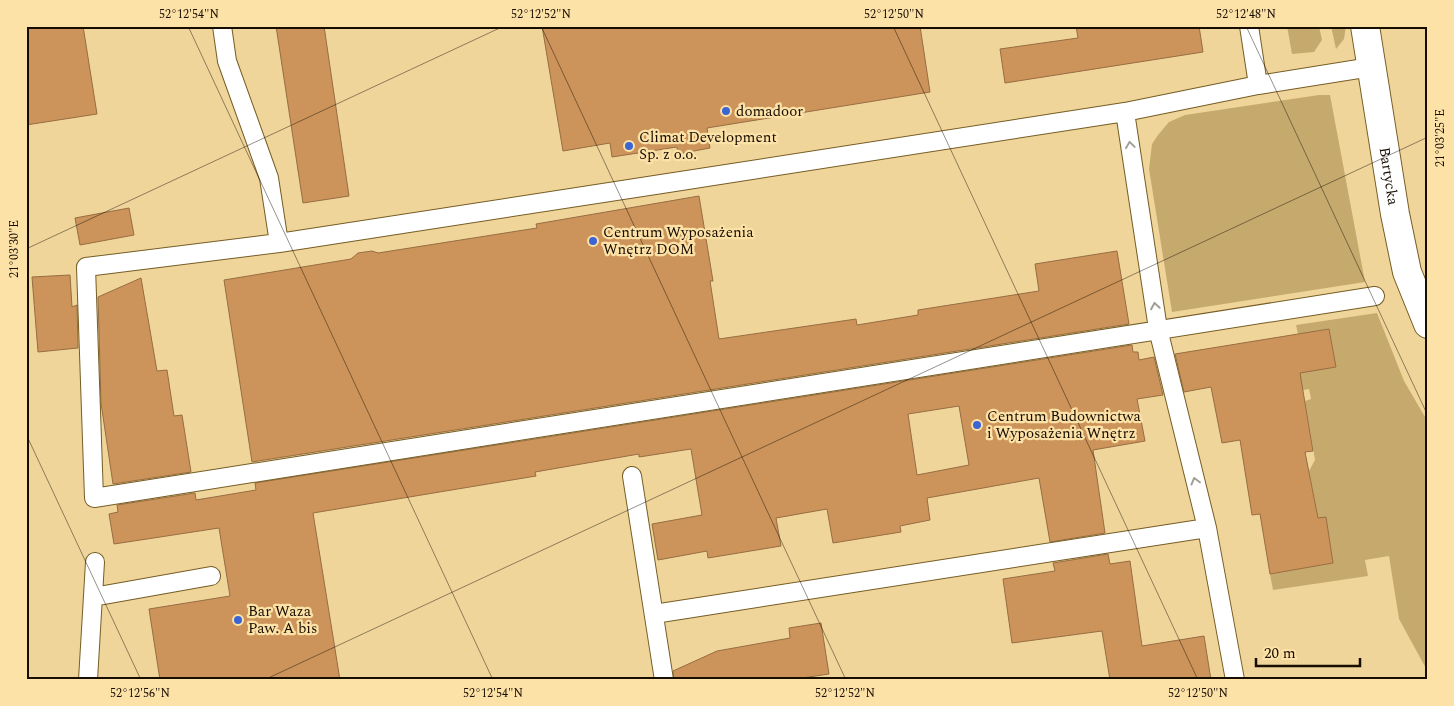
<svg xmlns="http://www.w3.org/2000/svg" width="1454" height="706" font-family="Spectral,serif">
<rect width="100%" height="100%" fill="#f0d59b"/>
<path fill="#c6aa6d" d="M 1287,26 L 1319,26 L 1322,40 L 1314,52 L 1292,54 Z
M 1331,26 L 1346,26 L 1344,39 L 1336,49 Z
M 1319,95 L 1330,95 L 1365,282 L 1172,312 L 1149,169 L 1152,144 L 1158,135 L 1169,122 L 1185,115 Z
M 1377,313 L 1404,381 L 1428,422 L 1428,672 L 1399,619 L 1389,556 L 1365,560 L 1368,576 L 1273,590 L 1270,574 L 1333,563 L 1326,517 L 1318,518 L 1309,471 L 1315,460 L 1305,401 L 1311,399 L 1309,389 L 1216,405 L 1213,387 L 1336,367 L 1329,329 L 1298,334 L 1296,325 Z"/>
<path fill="#cc945a" stroke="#976d42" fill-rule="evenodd" d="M 26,26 L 83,26 L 97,114 L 26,125 Z
M 276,26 L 324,26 L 349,196 L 303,203 Z
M 542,26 L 920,26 L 930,92 L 707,128 L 710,148 L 678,154 L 677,147 L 612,157 L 610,143 L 563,151 Z
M 1076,26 L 1199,26 L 1203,52 L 1005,83 L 1000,49 L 1078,38 Z
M 699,196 L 713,281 L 710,281 L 719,339 L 856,319 L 857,325 L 918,315 L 918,310 L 1039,291 L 1035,264 L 1117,251 L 1129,324 L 252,462 L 224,280 L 351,259 L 358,253 L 372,251 L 378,253 L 537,228 L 536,224 Z
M 129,208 L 134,235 L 80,245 L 75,218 Z
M 70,275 L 72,307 L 77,305 L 78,348 L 38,352 L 32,277 Z
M 141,278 L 157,371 L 167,370 L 174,416 L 182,415 L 191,472 L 113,484 L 101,403 L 98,297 Z
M 1329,329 L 1336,367 L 1300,373 L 1313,451 L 1305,452 L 1318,518 L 1326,517 L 1333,563 L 1270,574 L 1260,514 L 1252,515 L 1240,440 L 1222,443 L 1211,387 L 1184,392 L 1175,354 Z
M 1132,345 L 1133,352 L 1138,352 L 1139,360 L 1154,357 L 1163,395 L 1137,399 L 1145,441 L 1093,450 L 1105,533 L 1050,542 L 1039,478 L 927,498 L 930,520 L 900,526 L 901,532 L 833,543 L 827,509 L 776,518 L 781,546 L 708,558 L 707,551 L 658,560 L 652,524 L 702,515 L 691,449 L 639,457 L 639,454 L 535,472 L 536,476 L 313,513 L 340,680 L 160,680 L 149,609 L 230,596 L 219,528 L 114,544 L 109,514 L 118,512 L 117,505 L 195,493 L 196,500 L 256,490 L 255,483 ZM 959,406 L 969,465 L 917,475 L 908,414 Z
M 1108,554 L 1110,564 L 1130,561 L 1142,646 L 1204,636 L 1211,680 L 1110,680 L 1102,631 L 1012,643 L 1003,579 L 1055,571 L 1053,563 Z
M 821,623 L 829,674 L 789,680 L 674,680 L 673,671 L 717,651 L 790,638 L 789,628 Z"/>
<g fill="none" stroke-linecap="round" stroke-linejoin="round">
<g stroke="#755d25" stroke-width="20">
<path id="service" d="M 222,26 L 227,61 L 269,178 L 279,243
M 1249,26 L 1258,85 L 1125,112 L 668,183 L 279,243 L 86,267 L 94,498 L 1375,296
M 1258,85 L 1371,67
M 1125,112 L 1158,329 L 1207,528 L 1235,680
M 632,476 L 664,680
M 93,597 L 211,576
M 654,614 L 1207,528
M 88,680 L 95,562"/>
</g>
<g stroke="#755d25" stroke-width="30">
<g id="tertiary">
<path id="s1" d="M 1365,26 L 1395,214 L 1407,272 L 1428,324"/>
</g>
</g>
<use href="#service" stroke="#fff" stroke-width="18"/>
<use href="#tertiary" stroke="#fff" stroke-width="28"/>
</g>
<defs><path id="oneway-chevron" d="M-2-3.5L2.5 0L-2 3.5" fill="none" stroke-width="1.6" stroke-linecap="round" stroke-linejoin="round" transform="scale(1.25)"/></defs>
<g stroke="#a29e99">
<use href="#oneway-chevron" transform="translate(1130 145) rotate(-98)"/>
<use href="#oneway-chevron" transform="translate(1155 306) rotate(-99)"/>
<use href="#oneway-chevron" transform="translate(1195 481) rotate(-105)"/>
</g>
<path fill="none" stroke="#170d00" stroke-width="1" stroke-opacity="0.45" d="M 188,26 L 493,680M 541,26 L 846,680M 893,26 L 1198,680M 1246,26 L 1428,416M 26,249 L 504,26M 26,434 L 141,680M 264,680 L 1428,137M 1425,680 L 1428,678"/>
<g fill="#3b64d5" stroke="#fde2a8" stroke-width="2">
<circle cx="726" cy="111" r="5"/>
<circle cx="629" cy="146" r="5"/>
<circle cx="593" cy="241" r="5"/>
<circle cx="977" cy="425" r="5"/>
<circle cx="238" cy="620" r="5"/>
</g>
<g text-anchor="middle" stroke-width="4.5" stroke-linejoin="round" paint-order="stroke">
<g font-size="15" fill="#170d00" stroke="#fde2a8" text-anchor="start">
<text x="736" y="116">domadoor</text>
<text x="639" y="142">Climat Development<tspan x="639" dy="17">Sp. z o.o.</tspan></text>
<text x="603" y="237">Centrum Wyposażenia<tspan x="603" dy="17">Wnętrz DOM</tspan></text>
<text x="987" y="421">Centrum Budownictwa<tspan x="987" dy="17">i Wyposażenia Wnętrz</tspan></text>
<text x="248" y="616">Bar Waza<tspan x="248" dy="17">Paw. A bis</tspan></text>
</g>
<g font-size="15" fill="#170d00" stroke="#fde2a8">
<text dy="5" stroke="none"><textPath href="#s1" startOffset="152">Bartycka</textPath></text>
</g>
</g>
<rect width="1454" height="706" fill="none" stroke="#fde2a8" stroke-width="55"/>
<path d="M1256 658v8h104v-8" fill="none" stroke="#170d00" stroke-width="2.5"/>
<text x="1264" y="658" font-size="15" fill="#170d00" stroke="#fde2a8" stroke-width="4" paint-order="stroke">20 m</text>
<rect x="28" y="28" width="1398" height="650" fill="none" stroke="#170d00" stroke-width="2"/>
<g font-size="12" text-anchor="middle" fill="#170d00">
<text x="189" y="18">52°12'54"N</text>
<text x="541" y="18">52°12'52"N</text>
<text x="894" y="18">52°12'50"N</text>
<text x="1246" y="18">52°12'48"N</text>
<text transform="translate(1440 138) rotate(-90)" y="4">21°03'25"E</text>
<text transform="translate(14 249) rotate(-90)" y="4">21°03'30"E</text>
<text x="140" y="697">52°12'56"N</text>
<text x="493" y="697">52°12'54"N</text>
<text x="845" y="697">52°12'52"N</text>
<text x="1198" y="697">52°12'50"N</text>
</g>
</svg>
